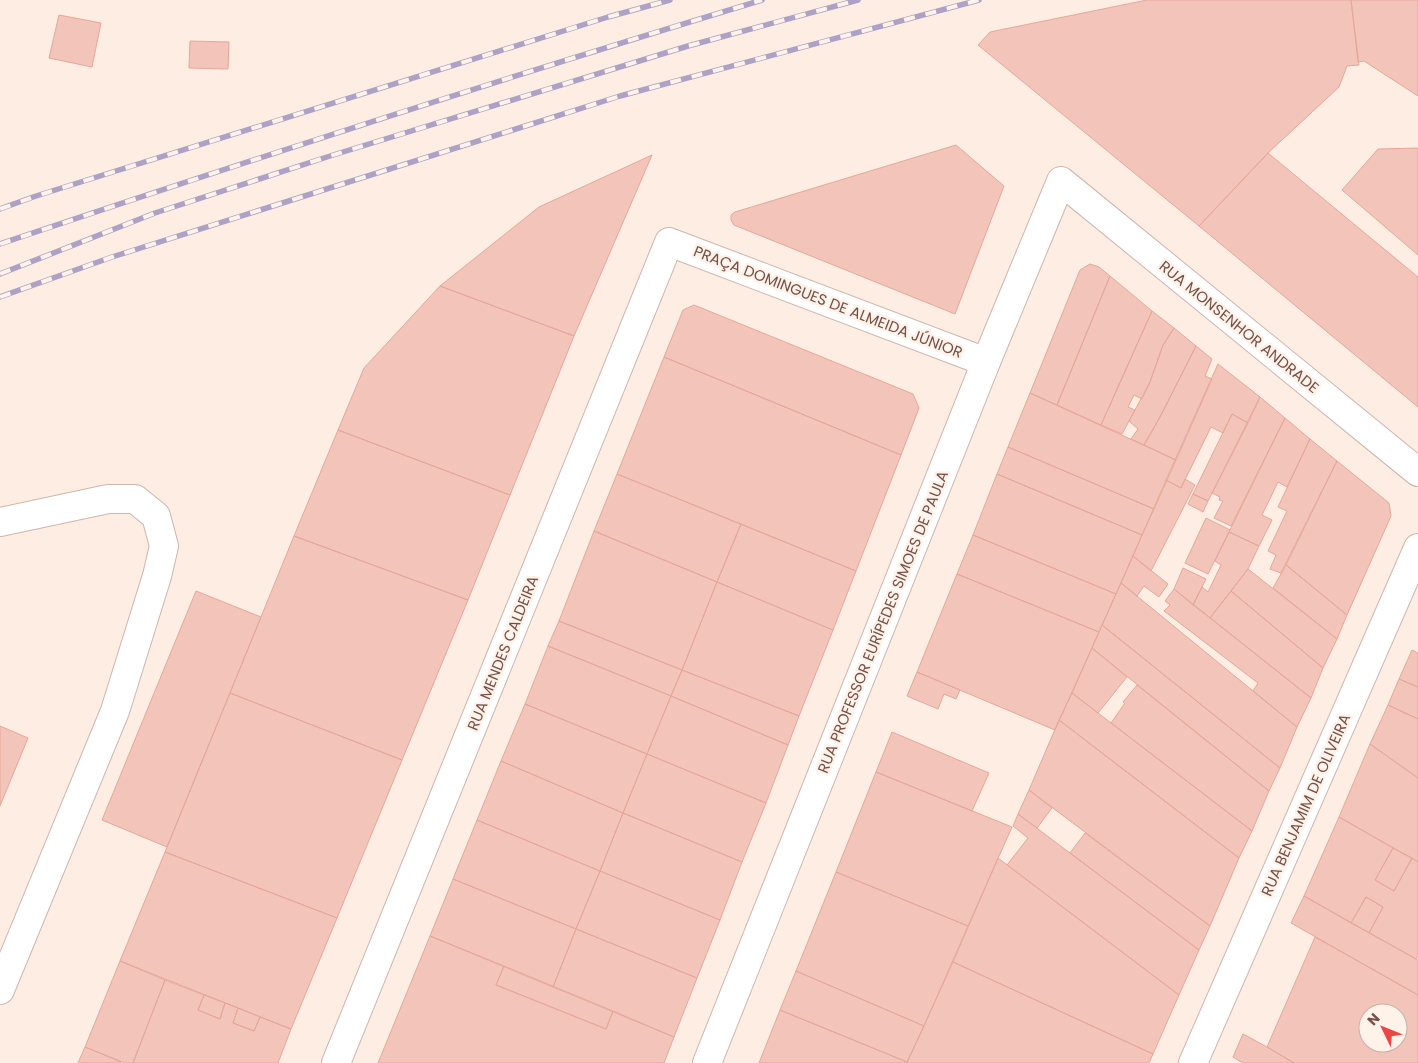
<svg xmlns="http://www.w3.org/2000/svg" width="1418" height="1063" font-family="Poppins,sans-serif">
<rect width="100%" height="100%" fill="#fdede3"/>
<path fill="#f3c4b9" stroke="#e6a799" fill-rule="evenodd" d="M 1147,0 L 1351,0 L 1359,65 L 1347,66 L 1339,87 L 1268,153 L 1199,226 L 978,45 L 990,32 Z
M 1351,0 L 1418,0 L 1418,96 L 1364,61 L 1358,62 Z
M 59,15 L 101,23 L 92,67 L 49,58 Z
M 190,41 L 229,42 L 228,69 L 189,68 Z
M 956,145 L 1004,186 L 955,314 L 734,225 L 731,220 L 731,215 L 735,212 Z
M 1418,148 L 1418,255 L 1342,190 L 1378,149 Z
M 1268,153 L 1418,277 L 1418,407 L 1199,226 Z
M 652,155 L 574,336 L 440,286 L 539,207 Z
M 1090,264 L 1099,267 L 1110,276 L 1057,405 L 1030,393 L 1080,270 Z
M 1110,276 L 1152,311 L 1101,425 L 1057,405 Z
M 440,286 L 574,336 L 510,495 L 338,430 L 364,368 Z
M 694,305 L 913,394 L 919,408 L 901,455 L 664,357 L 683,310 Z
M 1152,311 L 1174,328 L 1163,345 L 1150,382 L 1142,399 L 1134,395 L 1128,407 L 1135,410 L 1122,434 L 1101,425 Z
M 1174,328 L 1196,346 L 1160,417 L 1144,445 L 1131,439 L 1138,429 L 1129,421 L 1150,382 L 1163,345 Z
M 1196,346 L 1212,359 L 1205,376 L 1212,379 L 1176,460 L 1144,445 L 1160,417 Z
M 664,357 L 901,455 L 856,571 L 617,474 Z
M 1218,364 L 1260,397 L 1248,423 L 1232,414 L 1223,433 L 1211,427 L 1181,488 L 1166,480 Z
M 1030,393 L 1176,460 L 1154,509 L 1008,447 Z
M 1260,397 L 1285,418 L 1231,526 L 1214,518 L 1223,501 L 1219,500 L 1220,497 L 1212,493 Z
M 1232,414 L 1248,423 L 1208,501 L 1193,494 Z
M 1285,418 L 1310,439 L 1287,487 L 1278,482 L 1262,515 L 1272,520 L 1259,546 L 1229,532 Z
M 338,430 L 510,495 L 468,600 L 294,536 Z
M 1310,439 L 1337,461 L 1281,573 L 1270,569 L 1276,555 L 1268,551 L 1287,511 L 1278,507 Z
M 1008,447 L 1154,509 L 1142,535 L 997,474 Z
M 1337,461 L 1389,503 L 1391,516 L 1347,615 L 1286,565 Z
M 617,474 L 741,524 L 717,582 L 594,531 Z
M 997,474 L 1142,535 L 1116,594 L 973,535 Z
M 1185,479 L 1195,485 L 1151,571 L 1133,556 L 1166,480 L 1181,488 Z
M 1193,494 L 1208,501 L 1203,512 L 1188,504 Z
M 1206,518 L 1230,530 L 1208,574 L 1185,563 Z
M 741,524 L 856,571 L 833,630 L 717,582 Z
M 594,531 L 717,582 L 682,670 L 559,621 Z
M 1229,532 L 1259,546 L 1248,569 L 1210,618 L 1193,605 L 1202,587 L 1208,592 L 1221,565 L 1215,561 Z
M 973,535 L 1116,594 L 1099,632 L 957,574 Z
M 294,536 L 468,600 L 402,760 L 230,693 Z
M 1133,556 L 1168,584 L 1159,597 L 1144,586 L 1137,596 L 1121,583 Z
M 1286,565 L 1347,615 L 1337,639 L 1273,588 Z
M 1183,568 L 1206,579 L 1193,605 L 1174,589 Z
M 1248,569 L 1337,639 L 1323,668 L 1231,591 Z
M 957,574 L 1099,632 L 1055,730 L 917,672 Z
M 717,582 L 833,630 L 799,716 L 682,670 Z
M 1121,583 L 1297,727 L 1280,768 L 1102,625 Z
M 1174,589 L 1311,698 L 1297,727 L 1253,691 L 1258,683 L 1164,611 L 1170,605 L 1165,601 Z
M 196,591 L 261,617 L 167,847 L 102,820 Z
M 1231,591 L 1323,668 L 1311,698 L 1210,618 Z
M 559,621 L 682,670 L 671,696 L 548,646 Z
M 1102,625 L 1280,768 L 1269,791 L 1092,648 Z
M 548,646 L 671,696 L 647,754 L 525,704 Z
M 1092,648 L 1127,677 L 1098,713 L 1072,693 Z
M 1412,650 L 1418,653 L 1418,687 L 1399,679 Z
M 682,670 L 799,716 L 788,745 L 671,696 Z
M 917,672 L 960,690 L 956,699 L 944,694 L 938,709 L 907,696 Z
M 1399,679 L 1418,687 L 1418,719 L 1388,705 Z
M 1137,685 L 1269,791 L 1252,831 L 1111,723 L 1125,703 L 1123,702 Z
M 230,693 L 402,760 L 337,918 L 165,852 Z
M 1072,693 L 1252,831 L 1239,858 L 1059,720 Z
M 671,696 L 788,745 L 766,803 L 647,754 Z
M 525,704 L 647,754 L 623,813 L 501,761 Z
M 1388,705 L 1418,719 L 1418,778 L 1370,744 Z
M 1059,720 L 1239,858 L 1210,926 L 1029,790 Z
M 0,726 L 28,738 L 0,806 Z
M 892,732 L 989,773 L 972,811 L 876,772 Z
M 1370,744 L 1418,778 L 1418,862 L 1339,817 Z
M 647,754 L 766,803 L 742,862 L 623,813 Z
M 501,761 L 623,813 L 600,871 L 477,820 Z
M 876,772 L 1012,827 L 968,926 L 836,872 Z
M 1029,790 L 1052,808 L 1037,828 L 1018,814 Z
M 623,813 L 742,862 L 720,920 L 600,871 Z
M 1018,814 L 1199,950 L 1179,995 L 1007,865 L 1028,838 L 1013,826 Z
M 1339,817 L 1393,848 L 1375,880 L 1394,891 L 1412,858 L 1418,862 L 1418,955 L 1416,959 L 1369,933 L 1383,907 L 1366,897 L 1351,923 L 1304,896 Z
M 477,820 L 600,871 L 576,929 L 453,879 Z
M 1085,833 L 1210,926 L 1199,950 L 1070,853 Z
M 1393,848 L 1412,858 L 1394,891 L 1375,880 Z
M 165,852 L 337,918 L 291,1029 L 120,961 Z
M 998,858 L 1179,995 L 1153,1054 L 953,962 Z
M 600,871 L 720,920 L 697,978 L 576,929 Z
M 836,872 L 968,926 L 924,1026 L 796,971 Z
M 453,879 L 576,929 L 553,987 L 430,936 Z
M 1304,896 L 1418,960 L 1418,995 L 1291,923 Z
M 1366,897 L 1383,907 L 1369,933 L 1351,923 Z
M 576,929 L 697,978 L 674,1037 L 553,987 Z
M 430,936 L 504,966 L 496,985 L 606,1029 L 613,1011 L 674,1037 L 664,1063 L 378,1063 Z
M 1315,937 L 1418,995 L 1418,1063 L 1294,1063 L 1267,1047 ZM 1368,1013 L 1398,1013 L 1398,1043 L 1368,1043 Z
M 120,961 L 165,980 L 133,1063 L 125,1063 L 85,1047 Z
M 953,962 L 1153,1054 L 1149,1063 L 907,1063 Z
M 504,966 L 613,1011 L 606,1029 L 496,985 Z
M 796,971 L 924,1026 L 907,1062 L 780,1010 Z
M 165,980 L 204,995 L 198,1010 L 220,1019 L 225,1003 L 238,1008 L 233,1023 L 254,1031 L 260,1017 L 291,1029 L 278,1063 L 133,1063 Z
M 204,995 L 225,1003 L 220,1019 L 198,1010 Z
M 238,1008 L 260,1017 L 254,1031 L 233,1023 Z
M 780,1010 L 907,1062 L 907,1063 L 759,1063 Z
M 1243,1034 L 1267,1047 L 1294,1063 L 1243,1063 L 1233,1057 Z
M 85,1047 L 121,1062 L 121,1063 L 78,1063 Z"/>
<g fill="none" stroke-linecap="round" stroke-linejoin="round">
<g stroke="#d0b5ac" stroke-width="30">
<path id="minor" d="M 0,522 L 108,499 L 135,499 L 156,516 L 164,546 L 157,576 L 115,711 L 0,990
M 707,1063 L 986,362
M 1193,1063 L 1418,548"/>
</g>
<g stroke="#d0b5ac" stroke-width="30">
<path id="tertiary" d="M 336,1063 L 669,242 L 986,362 L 1061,181 L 1418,472"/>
</g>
<use href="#minor" stroke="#fff" stroke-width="28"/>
<use href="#tertiary" stroke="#fff" stroke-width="28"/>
<g stroke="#ada1c6" stroke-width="5.5">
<path id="rail" d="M 0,209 L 36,196 L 608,17 L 670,0
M 0,244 C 253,159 507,77 762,0
M 0,274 L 155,213 L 330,156 L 688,46 L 858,0
M 0,297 L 112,257 L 620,96 L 979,0"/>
</g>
<use href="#rail" stroke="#fff2e9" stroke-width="4" stroke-dasharray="11" stroke-linecap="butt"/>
</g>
<g text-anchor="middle" stroke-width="5" stroke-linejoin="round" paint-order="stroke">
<g font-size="15" fill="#754f48" stroke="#fff2e9">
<text transform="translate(828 302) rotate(21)" y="5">PRAÇA DOMINGUES DE ALMEIDA JÚNIOR</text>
<text transform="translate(1239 327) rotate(39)" y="5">RUA MONSENHOR ANDRADE</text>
<text transform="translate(883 622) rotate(-68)" y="5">RUA PROFESSOR EURÍPEDES SIMOES DE PAULA</text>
<text transform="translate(503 653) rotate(-68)" y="5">RUA MENDES CALDEIRA</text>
<text transform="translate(1306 805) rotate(-66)" y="5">RUA BENJAMIM DE OLIVEIRA</text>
</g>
</g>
<g transform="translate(1383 1028) rotate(313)"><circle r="24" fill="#fff2e9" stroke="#c8b1a9"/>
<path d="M0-4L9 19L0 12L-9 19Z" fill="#eb4644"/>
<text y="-8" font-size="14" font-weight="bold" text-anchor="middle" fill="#754f48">N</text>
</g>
</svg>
